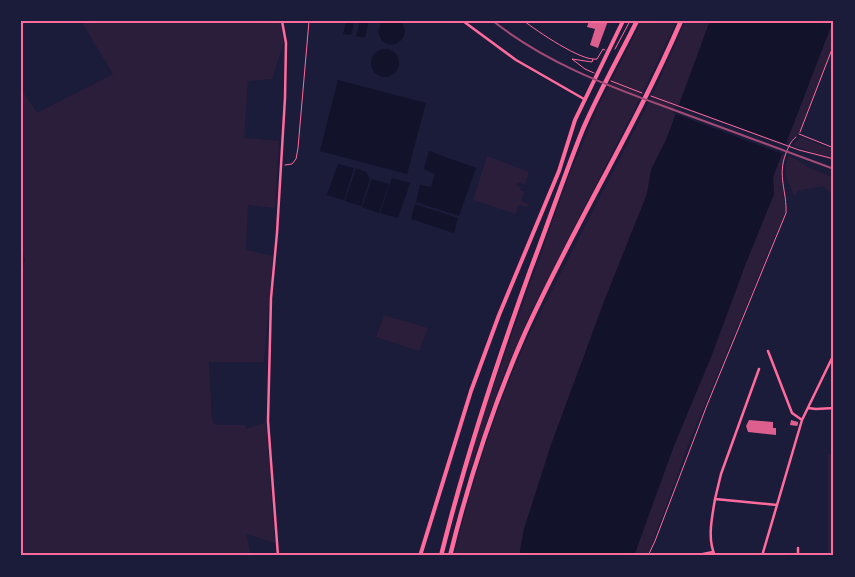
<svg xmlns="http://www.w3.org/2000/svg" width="855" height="577" font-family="Figtree,sans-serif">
<rect width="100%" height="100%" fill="#1b1b3a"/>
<path fill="#2a1e3b" d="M 81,21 L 280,21 L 284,42 L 272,79 L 248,81 L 244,138 L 279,141 L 275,208 L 248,205 L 246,250 L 273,256 L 264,362 L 209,362 L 212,420 L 215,425 L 246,425 L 246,429 L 266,422 L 275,543 L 246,534 L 251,556 L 21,556 L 21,273 L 25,260 L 21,247 L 21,89 L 37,113 L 113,74 Z
M 642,21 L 677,21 L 633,112 L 531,312 L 501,382 L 470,469 L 467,467 L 487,404 L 568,178 L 598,107 Z
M 685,21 L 710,21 L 666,140 L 651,170 L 647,194 L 605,299 L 551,445 L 524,529 L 519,556 L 454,556 C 472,480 496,408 528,337 L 653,94 Z
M 833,21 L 834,44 L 799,134 L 786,144 Z
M 800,137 L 834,150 L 834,161 L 793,145 Z
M 782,153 L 785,155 C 776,177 786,192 785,213 L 690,440 L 650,550 L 646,556 L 634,556 L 673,448 L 711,357 L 746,263 L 774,194 L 773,177 Z
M 487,156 L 529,172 L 525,185 L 518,182 L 516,185 L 521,187 L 520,190 L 524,192 L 521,201 L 529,204 L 527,207 L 519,205 L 515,214 L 473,200 Z
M 788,156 L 796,159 L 808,167 L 834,178 L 834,195 L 830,193 L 823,186 L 797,191 L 795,197 C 787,180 783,175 788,156 Z
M 384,315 L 428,328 L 419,351 L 376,337 Z
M 828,454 L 834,454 L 834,556 L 828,556 Z"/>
<path fill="#12122b" d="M 360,21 L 369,21 L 365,38 L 356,36 Z
M 382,21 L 401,21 C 416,42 382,56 378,31 Z
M 710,21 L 833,21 L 773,177 L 774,194 L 746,263 L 711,357 L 673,448 L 634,556 L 519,556 L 524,529 L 551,445 L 605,299 L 647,194 L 651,170 L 666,140 Z
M 346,22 L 354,24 L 351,35 L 343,34 Z
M371 63a14 14 0 1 1 28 0a14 14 0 1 1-28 0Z
M 338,80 L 426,103 L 407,174 L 320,151 Z
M 429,151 L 476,168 L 459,216 L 416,202 L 420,185 L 431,187 L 435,174 L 424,169 Z
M 338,164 L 354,168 L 344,200 L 327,195 Z
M 356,168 L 366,172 L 370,179 L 361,206 L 345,201 Z
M 392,178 L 410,183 L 398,218 L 380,213 Z
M 372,179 L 389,184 L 379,213 L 362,207 Z
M 415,204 L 458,218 L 454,233 L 411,219 Z"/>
<path fill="#1b1b3a" d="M 676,104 L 788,145 L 785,155 L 673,113 Z"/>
<path fill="#dd5f8e" d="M 589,21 L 608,21 L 598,48 L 590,45 L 595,29 L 587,27 Z
M 749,420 L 773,422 L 773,428 L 776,428 L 776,435 L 748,432 L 746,426 Z
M 791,420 L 798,422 L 798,424 L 797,426 L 790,425 Z"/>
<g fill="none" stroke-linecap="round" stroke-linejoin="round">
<path stroke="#ff6b9d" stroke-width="1" d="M 524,21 C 537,31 582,62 597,59 L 603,49 L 605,50
M 615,49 L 630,21
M 593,59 L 592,62 L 572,59 L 585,69 L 594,73
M 611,81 L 642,93
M 651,96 L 799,150 L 834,159
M 800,132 L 834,44
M 285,165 L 292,164 L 296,159 L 298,148 L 309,21
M 648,556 L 655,541 L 707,405 L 786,213 C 787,191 777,176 786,153 C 789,146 790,142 796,137"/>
<path stroke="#ff6b9d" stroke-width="1" d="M 799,134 L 834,148"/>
<path stroke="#ff6b9d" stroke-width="2.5" d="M 463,21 L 516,60 L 584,99
M 768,351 L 792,413 L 802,420
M 808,408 L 816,409 L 834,408
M 715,499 L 721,474 L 759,369
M 278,556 L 268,421 L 271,298 L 277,233 L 285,98 L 286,43 L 282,21
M 693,556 L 713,552
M 715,556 C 707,538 712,518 715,499 L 777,505
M 762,556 L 802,420 L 834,354
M 798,556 L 798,548"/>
<path stroke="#ff6b9d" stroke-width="4" d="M 420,556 L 471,391 L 499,315 L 559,171 L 575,120 L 623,21"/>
<path stroke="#ff6b9d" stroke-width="4.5" d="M 441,556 C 465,459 496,365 530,271 C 548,224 564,176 583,129 C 599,92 619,57 637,21
M 450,556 C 469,479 493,405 525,333 C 573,227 635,128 681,21"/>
<path stroke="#a44b75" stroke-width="2" d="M 493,21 C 545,62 605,85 666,107 C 722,128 778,148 834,169"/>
</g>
<rect width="855" height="577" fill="none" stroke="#1b1b3a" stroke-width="45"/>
<rect x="22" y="22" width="810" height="532" fill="none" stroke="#ff6b9d" stroke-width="2"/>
</svg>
